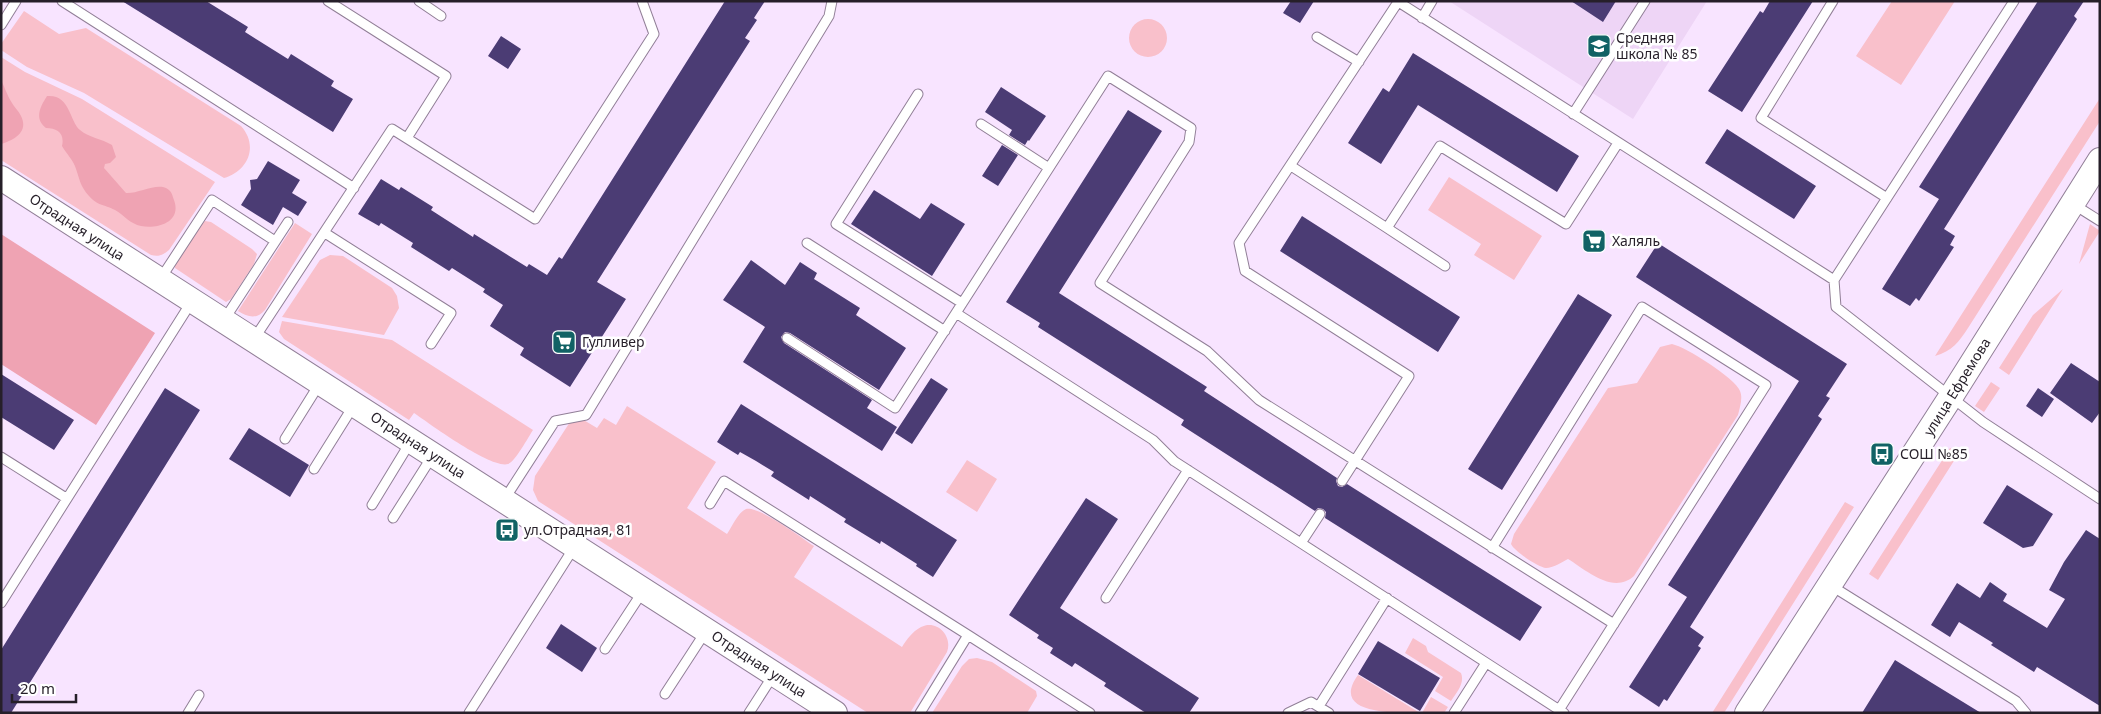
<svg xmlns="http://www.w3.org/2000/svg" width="2101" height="714" font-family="'Noto Sans',sans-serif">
<rect width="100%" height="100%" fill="#f8e4ff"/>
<path fill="#eed5f6" d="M 1449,1 L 1707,1 L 1633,119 Z"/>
<path fill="#f9c0cb" d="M 1892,1 L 1955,1 L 1901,85 L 1856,56 Z
M 24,11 L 59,34 L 86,28 L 241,126 C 259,146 248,171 224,178 L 84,93 L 27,67 L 1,50 L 1,44 Z
M1129 38a19 19 0 1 1 38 0a19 19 0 1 1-38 0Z
M 1,57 L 25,72 L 82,99 L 215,182 L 169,250 C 163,255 159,257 151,255 L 1,160 Z
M 2100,98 L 2100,121 L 1968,328 C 1959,342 1952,351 1935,356 Z
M 1449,177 L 1542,236 L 1514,280 L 1474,255 L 1481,244 L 1428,210 Z
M 205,221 L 211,222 L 252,249 L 257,254 L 254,264 L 231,299 L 226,302 L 175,268 L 175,264 L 200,226 Z
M 295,223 L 312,234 L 265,310 C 256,320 248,317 238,311 Z
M 2090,224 L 2100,231 L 2079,264 Z
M 330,255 L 343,256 L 392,288 L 397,296 L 399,308 L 384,335 L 282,317 L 320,260 Z
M 2063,289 L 2009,375 L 1999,368 L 2033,315 Z
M 282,321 L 392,340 L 533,430 C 529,436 515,462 508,464 C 491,469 430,424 414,413 L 409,420 L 284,339 L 279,332 Z
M 1672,344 C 1686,347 1735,378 1740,391 C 1743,398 1740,407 1738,415 L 1634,576 C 1613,595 1586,570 1568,559 C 1562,562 1553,568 1546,568 C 1538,567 1514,551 1511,544 L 1514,534 L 1608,388 L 1637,383 L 1660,347 Z
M 1991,382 L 2000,388 L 1984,412 L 1975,406 Z
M 627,406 L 716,462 L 687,508 L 727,534 C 732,527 738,512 746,509 C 758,505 802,538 814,546 L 794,577 L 902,647 C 907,639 912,632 921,627 C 937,619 953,636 947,652 L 910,713 L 868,713 L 538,501 L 533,490 L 535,476 L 570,422 L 582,419 L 597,428 L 604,418 L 616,425 Z
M 1950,448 L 1959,453 L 1878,580 L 1869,574 Z
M 967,460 L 997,479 L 977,512 L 946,492 Z
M 1845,502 L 1854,507 L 1724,713 L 1712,713 Z
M 1413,638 L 1426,646 L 1428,652 L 1461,673 C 1465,683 1457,692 1451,701 L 1435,691 L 1443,677 L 1405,653 Z
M 977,658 L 992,662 L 1036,691 L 1037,696 L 1027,713 L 932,713 L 962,666 L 969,659 Z
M 1358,675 L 1420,713 C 1391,713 1330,714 1358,675 Z
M 1431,697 L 1448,707 L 1444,713 L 1422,713 Z"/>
<path fill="#efa3b3" d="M 1,80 C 5,88 7,95 12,103 C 14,107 19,111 21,116 C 29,132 14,140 1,144 Z
M 47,96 C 70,94 69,120 80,130 C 88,137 102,139 112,145 L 116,157 L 110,163 L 105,164 L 104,168 L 126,193 C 137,194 156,183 166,188 C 172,191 172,195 174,200 C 182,222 158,229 141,226 C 130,224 124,215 115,210 C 103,204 98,206 89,196 C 80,186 80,180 76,169 C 74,161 66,153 62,146 C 65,133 57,128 46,128 C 34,119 40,107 47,96 Z
M 1,234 L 155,333 L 96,425 L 1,364 Z"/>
<path fill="#4b3c74" d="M 122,1 L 206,1 L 248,27 L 245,32 L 288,59 L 291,54 L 334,81 L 331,86 L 353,99 L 333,132 Z
M 725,1 L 765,1 L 754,18 L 757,20 L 745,38 L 750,41 L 597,282 L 626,299 L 570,387 L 520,355 L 524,348 L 490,326 L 503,305 L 483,292 L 485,289 L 452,268 L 449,271 L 411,247 L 413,243 L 381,223 L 379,226 L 358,214 L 381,179 L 399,190 L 401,187 L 433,207 L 431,210 L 473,237 L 474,234 L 527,267 L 529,264 L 547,275 L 559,257 L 562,259 Z
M 1291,1 L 1314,1 L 1300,23 L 1283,13 Z
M 1571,1 L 1616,1 L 1603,22 Z
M 1770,1 L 1813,1 L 1742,112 L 1708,91 L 1760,11 L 1763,13 Z
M 2038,1 L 2084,1 L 2074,16 L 2077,19 L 1944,229 L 1955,236 L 1950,245 L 1954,247 L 1919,301 L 1916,298 L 1910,306 L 1882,289 L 1939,199 L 1919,187 Z
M 501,36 L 521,49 L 508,69 L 488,56 Z
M 1413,53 L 1579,156 L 1557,192 L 1418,105 L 1381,164 L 1348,143 L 1383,88 L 1389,92 Z
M 1001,87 L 1046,116 L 1029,141 L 1028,140 L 1025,145 L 1009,135 L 1012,130 L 985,112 Z
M 1128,110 L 1162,131 L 1059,293 L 1207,387 L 1204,391 L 1337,478 L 1336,481 L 1338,486 L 1342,487 L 1347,484 L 1542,607 L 1520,641 L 1325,518 L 1326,512 L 1323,509 L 1318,508 L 1315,511 L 1181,425 L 1184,420 L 1038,327 L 1040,323 L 1006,302 Z
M 1727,129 L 1816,186 L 1794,219 L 1705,163 Z
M 1002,145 L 1018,155 L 998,186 L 982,176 Z
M 268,161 L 300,180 L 292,193 L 307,202 L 298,216 L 283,207 L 273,225 L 241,205 L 251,189 L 250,180 L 257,179 Z
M 874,190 L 920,219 L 931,203 L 965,224 L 932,276 L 851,224 Z
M 1302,216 L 1460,317 L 1438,352 L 1280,251 Z
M 1658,243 L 1847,364 L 1826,396 L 1830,398 L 1818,416 L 1822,419 L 1690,627 L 1704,637 L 1698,646 L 1701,648 L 1667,701 L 1664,699 L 1659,707 L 1629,687 L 1687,597 L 1668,585 L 1799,381 L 1636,277 Z
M 751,260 L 785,285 L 800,262 L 817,273 L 814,279 L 860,308 L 856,315 L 906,348 L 879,390 L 790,333 L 785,332 L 781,337 L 784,343 L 872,400 L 867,408 L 897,427 L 882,451 L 743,362 L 765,327 L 723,300 Z
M 1578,294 L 1612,315 L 1502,490 L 1468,469 Z
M 2071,363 L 2100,382 L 2100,412 L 2092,423 L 2050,393 Z
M 1,374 L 74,420 L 54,450 L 1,417 Z
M 931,378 L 948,389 L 912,444 L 895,433 Z
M 165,388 L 200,410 L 11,713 L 1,713 L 1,650 Z
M 2038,388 L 2054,399 L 2042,417 L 2026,406 Z
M 741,404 L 957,540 L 933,577 L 916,566 L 917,564 L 881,541 L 880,544 L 844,522 L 846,519 L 810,496 L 809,500 L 771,476 L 774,472 L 756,461 L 740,452 L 738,455 L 717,442 Z
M 249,428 L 309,465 L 290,497 L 229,459 Z
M 2007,485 L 2053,514 L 2033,546 L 2023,548 L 1983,523 Z
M 1086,498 L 1118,519 L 1060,608 L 1199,698 L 1189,713 L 1146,713 L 1104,686 L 1106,683 L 1075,663 L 1072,667 L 1050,653 L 1053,648 L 1037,638 L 1039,635 L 1009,615 Z
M 2086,530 L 2100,539 L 2100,706 L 2037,667 L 2034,672 L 1991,645 L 1993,643 L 1959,622 L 1950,637 L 1931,625 L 1957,583 L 1980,598 L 1990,582 L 2007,594 L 2003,601 L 2047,628 L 2065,599 L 2049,590 L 2064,562 Z
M 561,624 L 597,648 L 582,672 L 546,648 Z
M 1378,641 L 1440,678 L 1420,711 L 1358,674 Z
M 1895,660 L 1932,683 L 1981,713 L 1862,713 Z"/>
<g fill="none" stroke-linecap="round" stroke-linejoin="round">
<g stroke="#917f97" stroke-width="11">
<path id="lane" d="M 62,1 L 354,188
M 328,1 L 446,76 L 407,138
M 419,1 L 441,16
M 1397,1 L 1834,280
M 1833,1 L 1761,118 L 1887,198
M 2014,1 L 1834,280 L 1836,307 L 1983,422 L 2100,499
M 1422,18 L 1432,1
M 1,25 L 16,1
M 1317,37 L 1359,62
M 918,94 L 836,224 L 962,303
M 1573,114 L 1645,1
M 981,124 L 1049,168
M 1291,166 L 1387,228 L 1440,146 L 1566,224 L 1618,143
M 2073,204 L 2100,221
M 1387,228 L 1445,266
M 325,233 L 451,313 L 431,344
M 807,243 L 945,331
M 161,278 L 212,200 L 275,241
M 956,313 L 1153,440 L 1174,461 L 1564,713
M 224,320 L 288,222
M 787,338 L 895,408 L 1108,76 L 1191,128 L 1189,142 L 1100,283 L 1207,351 L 1259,400 L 1614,624
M 254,339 L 392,129 L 535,219 L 654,34 L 642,1
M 285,439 L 320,383
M 1,457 L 66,498
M 314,469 L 354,405
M 1342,481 L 1409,376 L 1245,271 L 1239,243 L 1398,2
M 504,500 L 555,421 L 586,415 L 829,16 L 832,1
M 710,504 L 724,481 L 968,635
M 372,505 L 411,441
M 393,518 L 433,455
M 1301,543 L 1320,514
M 1492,548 L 1642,307 L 1766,385 L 1559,710
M 1830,585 L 2016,701 L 2026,713
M 1106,598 L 1188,470
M 1,603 L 192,301
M 605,649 L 643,591
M 665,694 L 706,631
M 1319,706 L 1387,598
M 188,713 L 199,695
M 469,713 L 575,546
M 749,713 L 774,674
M 920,713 L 968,635 L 1090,713
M 1288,713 L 1311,702 L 1329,713
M 1454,713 L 1486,663"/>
</g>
<g stroke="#917f97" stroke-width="26">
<path id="secondary" d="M 1,178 L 835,713
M 1747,713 L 1950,398 L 2100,160"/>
</g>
<use href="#lane" stroke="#fff" stroke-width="9"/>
<use href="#secondary" stroke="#fff" stroke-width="24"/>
</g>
<defs>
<g id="school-square" transform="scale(1.25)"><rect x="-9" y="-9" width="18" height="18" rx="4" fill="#116265" stroke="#fff"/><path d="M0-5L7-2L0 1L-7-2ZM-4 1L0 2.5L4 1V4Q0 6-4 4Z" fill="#fff"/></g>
<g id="supermarket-square" transform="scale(1.25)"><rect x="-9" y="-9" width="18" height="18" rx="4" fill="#116265" stroke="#fff"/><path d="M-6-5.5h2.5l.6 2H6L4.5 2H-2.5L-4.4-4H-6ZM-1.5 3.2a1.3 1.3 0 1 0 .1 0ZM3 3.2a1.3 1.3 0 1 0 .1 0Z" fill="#fff"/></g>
<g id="bus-square" transform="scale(1.25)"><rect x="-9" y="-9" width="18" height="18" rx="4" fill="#116265" stroke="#fff"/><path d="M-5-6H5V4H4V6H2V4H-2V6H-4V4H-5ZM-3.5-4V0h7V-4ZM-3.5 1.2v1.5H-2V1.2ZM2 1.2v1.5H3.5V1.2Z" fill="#fff"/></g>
</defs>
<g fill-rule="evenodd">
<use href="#school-square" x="1599" y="46"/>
<use href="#supermarket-square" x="1594" y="241"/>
<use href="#supermarket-square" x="564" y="342"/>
<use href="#bus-square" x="1882" y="454"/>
<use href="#bus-square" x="507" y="530"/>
</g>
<g text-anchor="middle" stroke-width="5" stroke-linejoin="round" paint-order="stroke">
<g font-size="14" fill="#261f29" stroke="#fff" text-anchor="start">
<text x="1616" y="43">Средняя<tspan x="1616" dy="16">школа № 85</tspan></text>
<text x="1612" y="246">Халяль</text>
<text x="582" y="347">Гулливер</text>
<text x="1900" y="459">СОШ №85</text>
<text x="524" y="535">ул.Отрадная, 81</text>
</g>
<g font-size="14" fill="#261f29" stroke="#fff">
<text transform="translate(77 227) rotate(33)" y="5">Отрадная улица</text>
<text transform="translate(1957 387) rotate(-58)" y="5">улица Ефремова</text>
<text transform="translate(418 445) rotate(33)" y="5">Отрадная улица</text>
<text transform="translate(759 664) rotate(33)" y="5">Отрадная улица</text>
</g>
</g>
<rect width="2101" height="714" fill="none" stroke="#261f29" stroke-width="5"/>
<path d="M12 694v8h64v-8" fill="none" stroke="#261f29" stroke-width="2.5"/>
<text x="20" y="694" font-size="15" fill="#261f29" stroke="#ffffff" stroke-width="4" paint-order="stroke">20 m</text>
</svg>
